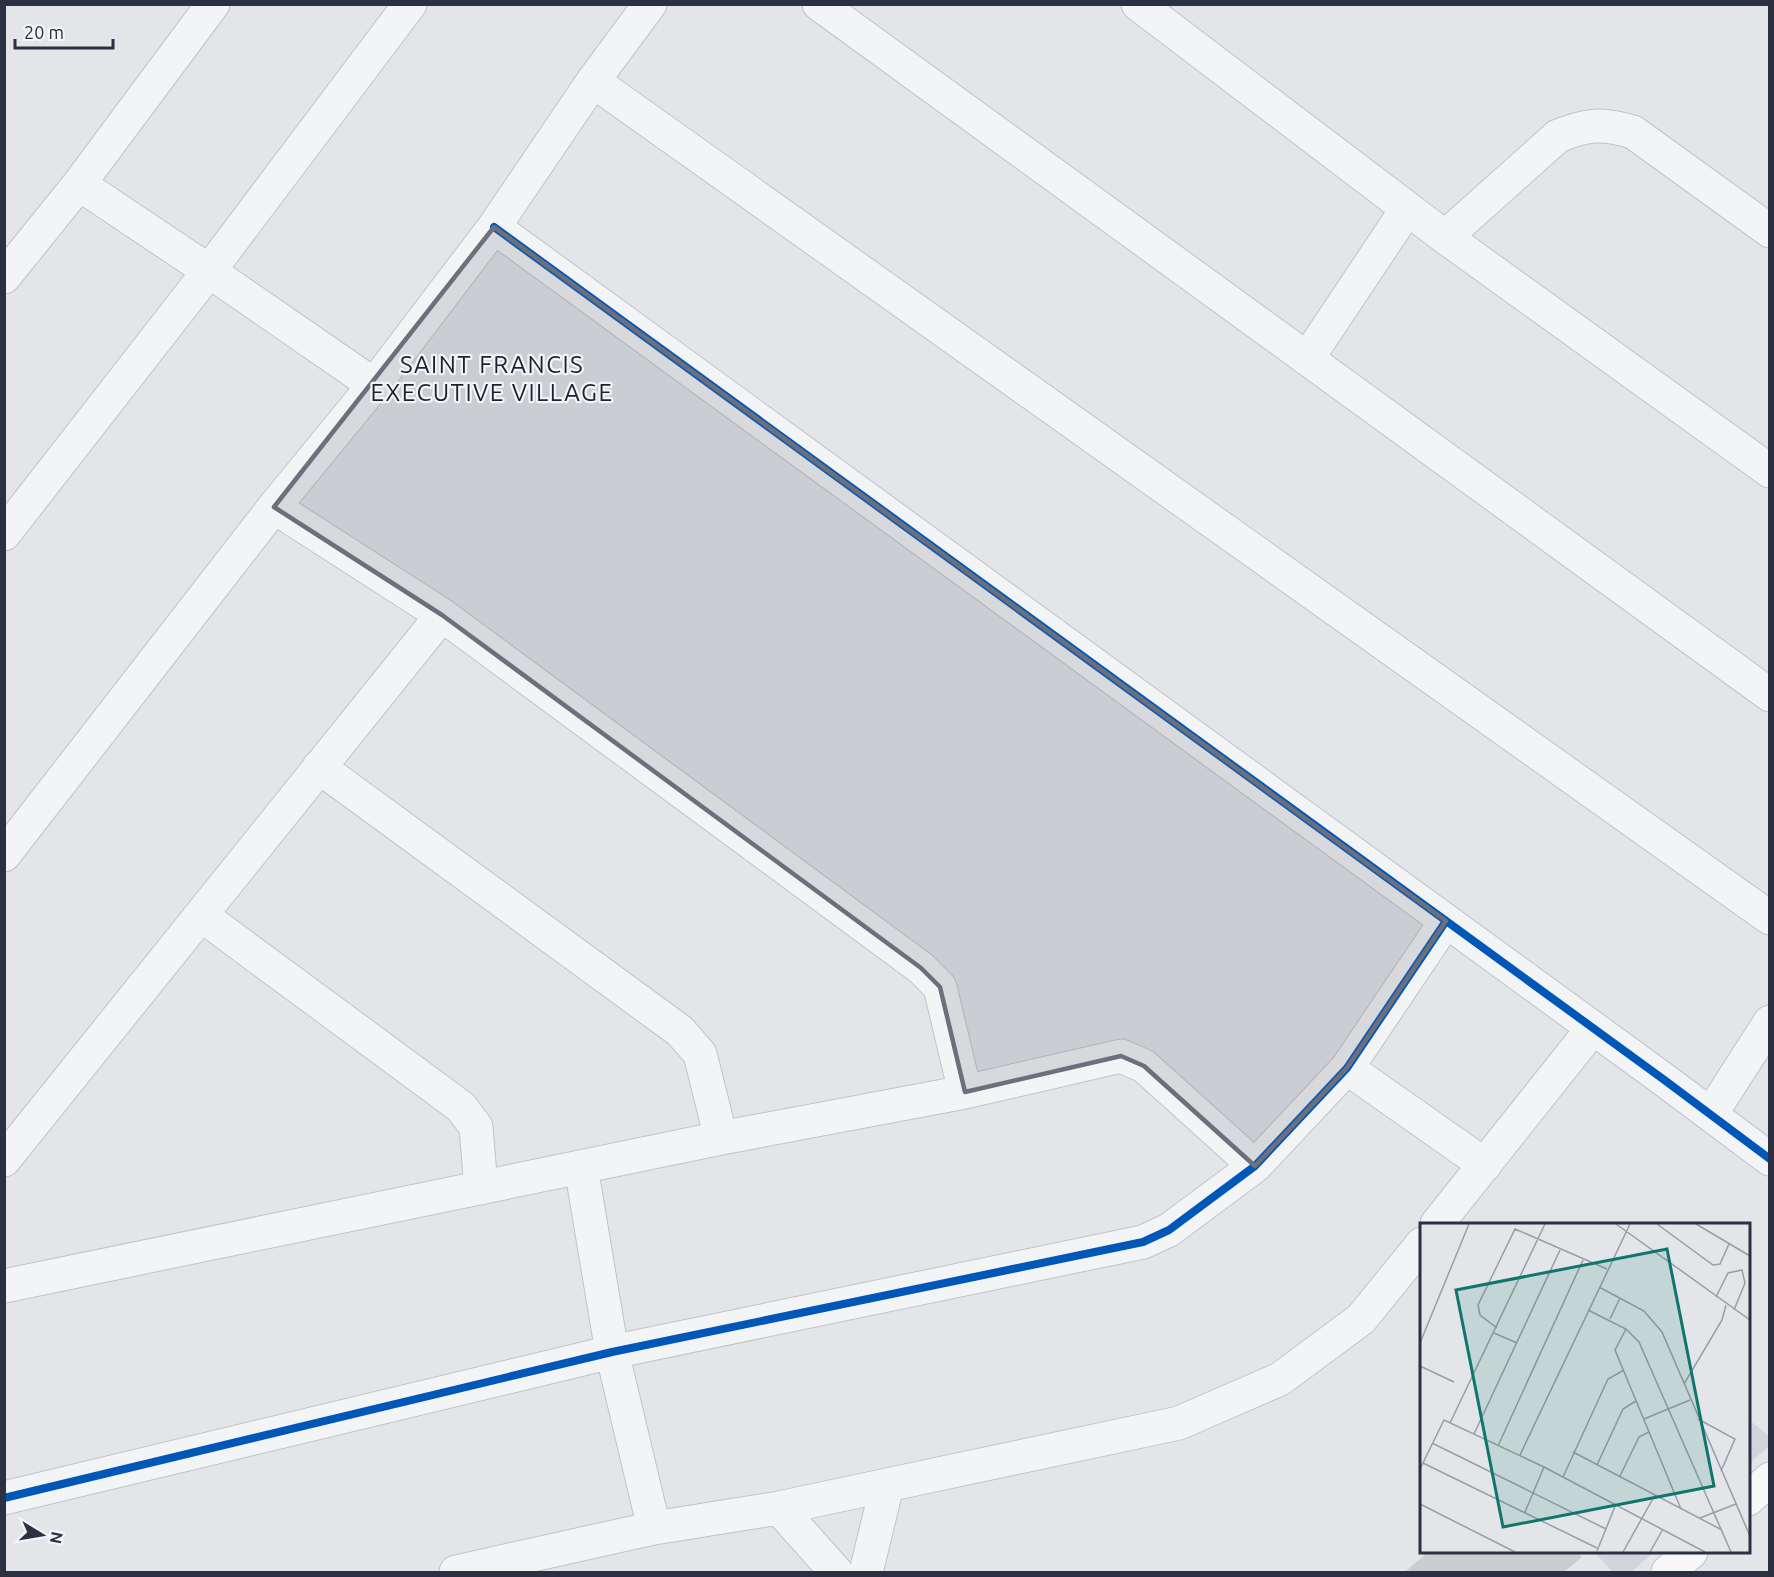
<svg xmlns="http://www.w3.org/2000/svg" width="1774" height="1577" font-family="Ubuntu,sans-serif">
<rect width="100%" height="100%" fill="#e4e5e8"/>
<path fill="#d3d4db" d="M 1749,1420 L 1769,1436 L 1770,1445 L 1749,1464 Z
M 1594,1552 L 1654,1552 L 1631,1572 L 1613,1572 Z"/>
<path fill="#cccdd1" d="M 1428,1552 L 1578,1552 L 1582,1557 L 1564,1572 L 1405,1572 Z"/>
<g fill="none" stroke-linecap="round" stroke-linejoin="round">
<g stroke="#c2c3c6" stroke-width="35">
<path id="minor" d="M 819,4 L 1770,695
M 1138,4 L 1445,237 L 1770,471
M 593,81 L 1770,918
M 79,184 L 209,271 L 374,385
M 494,227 L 1663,1079 L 1770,1159
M 1445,237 L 1558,136 C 1588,124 1602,123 1633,132 L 1770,231
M 4,277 L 79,184 L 213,4
M 1307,359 L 1407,209
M 274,507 L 442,615 L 921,968 L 940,987 L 965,1092
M 4,534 L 209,271 L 410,4
M 319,767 L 680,1031 L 700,1054 L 721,1138
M 4,855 L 274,507 L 374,385 L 494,227 L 593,81 L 650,4
M 201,915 L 461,1107 L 476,1127 L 481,1188
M 1347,1068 L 1485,1165
M 1711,1114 L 1770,1022
M 4,1160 L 442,615
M 581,1167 L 612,1352 L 654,1528
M 1437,1224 L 1593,1028
M 4,1286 L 721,1138 L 965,1092 L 1121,1056 L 1144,1066 L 1255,1166
M 4,1498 L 612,1352 L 1143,1242 L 1169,1230 L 1255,1166 L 1347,1068 L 1446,921
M 779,1508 L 836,1572
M 456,1572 L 654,1528 L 779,1508 L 1179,1423 L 1280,1379 L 1361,1319 L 1422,1244
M 866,1572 L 887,1486"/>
</g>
<g stroke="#c0c2c6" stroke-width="35">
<path id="major" d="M 1748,1499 L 1770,1479
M 1668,1572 L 1691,1552"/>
</g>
<use href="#minor" stroke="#f3f4f6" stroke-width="33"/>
<use href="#major" stroke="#f7f7f7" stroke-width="33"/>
<g stroke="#f2f4f8" stroke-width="11">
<path id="cycleway" d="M 494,227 L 1663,1079 L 1770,1159
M 4,1498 L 612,1352 L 1143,1242 L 1169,1230 L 1255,1166 L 1347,1068 L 1446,921"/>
</g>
<use href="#cycleway" stroke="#0057b8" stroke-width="8"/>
</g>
<path fill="#6c6f7c" fill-opacity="0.2" stroke="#6c6f7c" stroke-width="4.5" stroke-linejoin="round" d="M 494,227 L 1446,921 L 1347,1068 L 1255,1166 L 1144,1066 L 1121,1056 L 965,1092 L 940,987 L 921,968 L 442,615 L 274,507 Z"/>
<g text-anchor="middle" stroke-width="4.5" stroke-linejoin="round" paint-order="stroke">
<g font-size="24" letter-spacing="1.5" fill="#1d2133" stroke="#f2f4f8">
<text x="492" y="373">SAINT FRANCIS<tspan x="492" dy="28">EXECUTIVE VILLAGE</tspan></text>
</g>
</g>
<g transform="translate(1420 1223)">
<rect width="330" height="330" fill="#e4e5e8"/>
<path fill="none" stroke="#9a9da6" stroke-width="1.5" d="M 196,1 L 330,97M 237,1 L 293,42 L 300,41 L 309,21M 276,1 L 330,33M 179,64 L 224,88 L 242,109 L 330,313M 296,74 L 308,50 L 322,47 L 325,60 L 314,87M 168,87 L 206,106 L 219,119 L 311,329M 190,96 L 200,75M 77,105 L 60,92 L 58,82 L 95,6 L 187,46M 206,106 L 195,127 L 261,286M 74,110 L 97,120M 0,120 L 49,1M 0,143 L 34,159M 264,161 L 302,97 L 306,82M 224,196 L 270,177M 278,196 L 315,216 L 301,248M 30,200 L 125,1M 54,211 L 140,27M 12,220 L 186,306M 78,223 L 163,37M 153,229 L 302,307M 100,232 L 210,1M 3,240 L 177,325M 177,242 L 203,186 L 216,178M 0,246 L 24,197 L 124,244 L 285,329M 200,253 L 219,214 L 229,209M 143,254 L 188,156 L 204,147M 0,281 L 95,329M 105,289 L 124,244M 280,295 L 316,281M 177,328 L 196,281M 203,329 L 235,272M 230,329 L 243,306"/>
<path fill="#0f766e" fill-opacity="0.15" stroke="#0f766e" stroke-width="3" d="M 247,26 L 294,263 L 83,304 L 36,67 Z"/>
<rect width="330" height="330" fill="none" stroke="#2b3042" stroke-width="3"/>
</g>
<rect width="1774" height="1577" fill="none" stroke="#2b3042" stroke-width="12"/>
<g transform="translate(42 1535) rotate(101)" stroke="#f2f4f8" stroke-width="4.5" paint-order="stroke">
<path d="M0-4.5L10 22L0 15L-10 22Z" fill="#2b3042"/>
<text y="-9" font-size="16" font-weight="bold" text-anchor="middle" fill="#2b3042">N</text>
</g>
<path d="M15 39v9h98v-9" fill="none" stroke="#2b3042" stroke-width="3"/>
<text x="24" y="39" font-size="18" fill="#2b3042" stroke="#f2f4f8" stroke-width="4.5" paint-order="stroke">20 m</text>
</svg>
